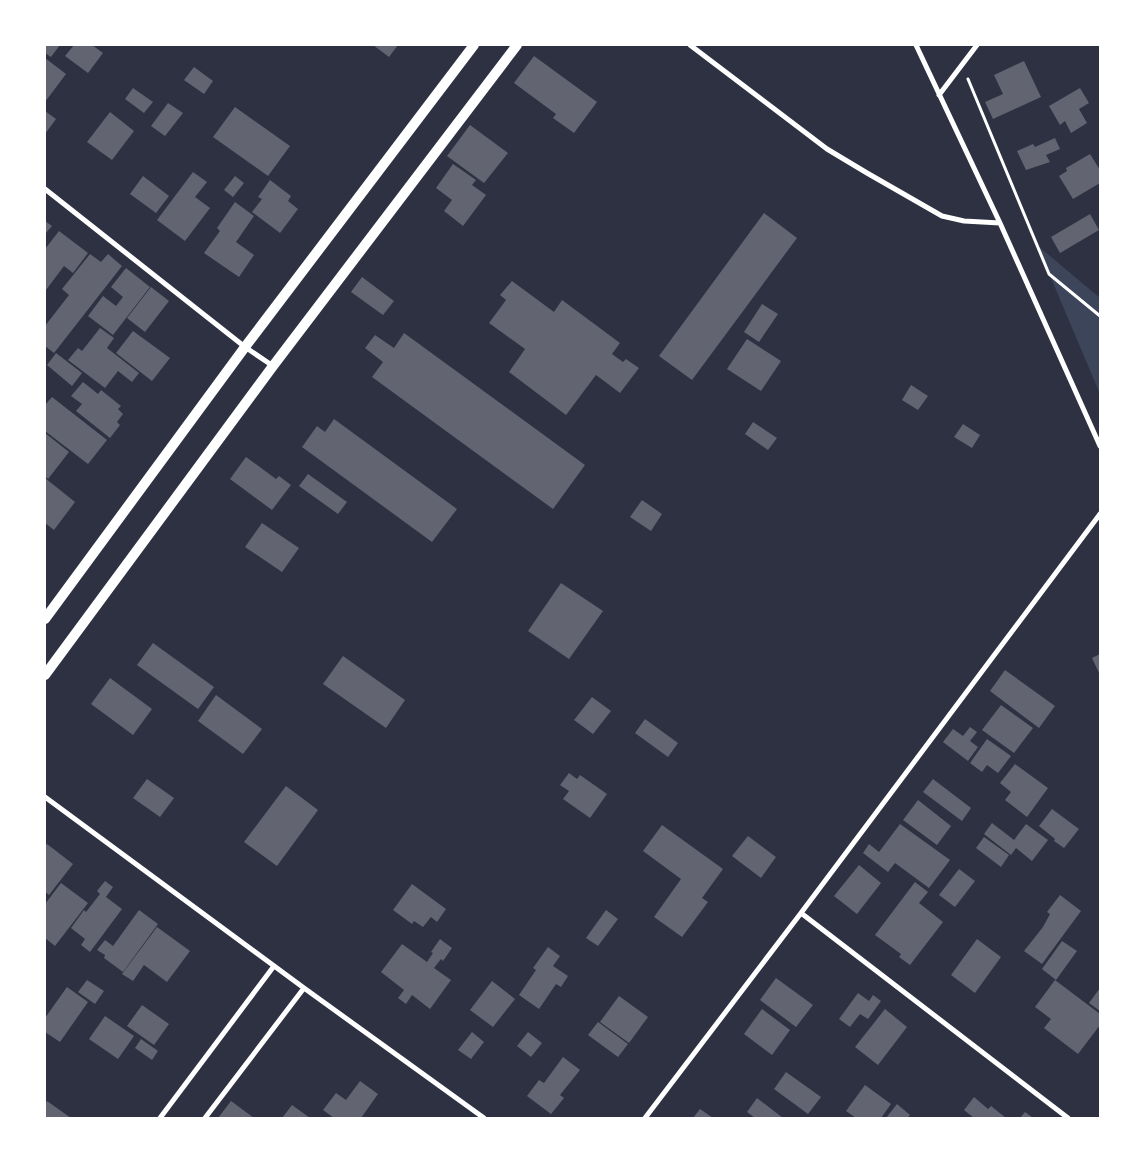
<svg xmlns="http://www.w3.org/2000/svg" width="1145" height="1163" font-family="Ubuntu,sans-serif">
<rect width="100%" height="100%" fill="#2d3142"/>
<path fill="#3c4559" d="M 1037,245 L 1100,298 L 1100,394 Z"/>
<path fill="#626471" d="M 45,45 L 60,45 L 51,57 L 45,53 Z
M 74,45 L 92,45 L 103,53 L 88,73 L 65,56 Z
M 373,45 L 398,45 L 389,57 Z
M 534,56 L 597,102 L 574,133 L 553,118 L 556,114 L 514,83 Z
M 45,58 L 66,74 L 45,102 Z
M 1024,61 L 1041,97 L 993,119 L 985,102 L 1003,94 L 994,75 Z
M 194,67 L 213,81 L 204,94 L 184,80 Z
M 133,88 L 153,102 L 144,113 L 125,99 Z
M 1080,88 L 1089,103 L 1079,109 L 1087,123 L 1071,133 L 1065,121 L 1060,125 L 1049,106 Z
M 168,103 L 183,113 L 165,136 L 151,126 Z
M 235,107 L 290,146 L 268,176 L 213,137 Z
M 45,111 L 56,119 L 45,134 Z
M 110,112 L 134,131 L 112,160 L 87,142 Z
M 470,125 L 508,153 L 484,183 L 447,156 Z
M 1055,138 L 1060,149 L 1046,155 L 1050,162 L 1026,170 L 1017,151 L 1033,144 L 1035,147 Z
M 1090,154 L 1100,170 L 1100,183 L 1073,199 L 1059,176 L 1067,171 L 1066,168 Z
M 453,164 L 476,180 L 472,185 L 486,195 L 463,226 L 444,211 L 452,200 L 436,188 Z
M 193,172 L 207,182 L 195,197 L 210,208 L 185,241 L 157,220 Z
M 143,176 L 169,196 L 156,213 L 130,194 Z
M 235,176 L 244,183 L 233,197 L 224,190 Z
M 270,180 L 291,196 L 288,201 L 298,209 L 280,233 L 252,212 L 262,199 L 258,197 Z
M 235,202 L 254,216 L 236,242 L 254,255 L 239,277 L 204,253 L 220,231 L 217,228 Z
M 764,213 L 797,238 L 692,380 L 659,356 Z
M 1090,214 L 1099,230 L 1060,253 L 1051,237 Z
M 45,221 L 52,226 L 45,234 Z
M 59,231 L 88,253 L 73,273 L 64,266 L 46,290 L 45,289 L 45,249 Z
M 90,254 L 101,262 L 108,254 L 122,266 L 54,353 L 45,346 L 45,326 L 69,295 L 62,289 Z
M 126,268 L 150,287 L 113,335 L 88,316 L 103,296 L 116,306 L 123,297 L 111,287 Z
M 362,277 L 394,301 L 383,315 L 351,292 Z
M 512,281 L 554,312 L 562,300 L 620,343 L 612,354 L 623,362 L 626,359 L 639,368 L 620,393 L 596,375 L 566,415 L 509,372 L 525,349 L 489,323 L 506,300 L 500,295 Z
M 151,287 L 169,301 L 145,332 L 127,318 Z
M 762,304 L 778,314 L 759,342 L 744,332 Z
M 100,328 L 114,338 L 107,348 L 139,373 L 132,382 L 118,371 L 105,388 L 68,360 L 78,348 L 82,351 Z
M 133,331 L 170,358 L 152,381 L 116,353 Z
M 404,333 L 585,465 L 553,509 L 372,377 L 383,362 L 365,348 L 375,335 L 394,348 Z
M 747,339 L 781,361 L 761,391 L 727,369 Z
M 56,353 L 82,373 L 72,386 L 47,365 Z
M 83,382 L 98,394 L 101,390 L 121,406 L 118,409 L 123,414 L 117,422 L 120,425 L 110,438 L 76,411 L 82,404 L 71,396 Z
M 911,385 L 928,396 L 918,410 L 902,400 Z
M 52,397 L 107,440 L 88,464 L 45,431 L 45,405 Z
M 334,419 L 457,509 L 432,542 L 302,447 L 317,426 L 325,432 Z
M 753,422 L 777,438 L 768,450 L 745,434 Z
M 963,424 L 980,435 L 972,448 L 954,437 Z
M 45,433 L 69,452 L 48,479 L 45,476 Z
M 246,457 L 276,479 L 279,476 L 291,485 L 272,510 L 230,479 Z
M 308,474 L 347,502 L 338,514 L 299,486 Z
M 45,478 L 75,502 L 54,530 L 45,523 Z
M 642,500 L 662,514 L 651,531 L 630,517 Z
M 262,523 L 299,548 L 282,572 L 245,547 Z
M 561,583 L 603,611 L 569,659 L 528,631 Z
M 153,643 L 214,687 L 198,709 L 137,665 Z
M 1100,654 L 1100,675 L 1092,658 Z
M 343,656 L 405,700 L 386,728 L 323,684 Z
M 1005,670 L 1055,706 L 1039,728 L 990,691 Z
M 110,678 L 152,709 L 133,735 L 91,704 Z
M 216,695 L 262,729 L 243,754 L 198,721 Z
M 592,697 L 611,711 L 593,734 L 574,720 Z
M 1001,705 L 1033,728 L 1014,753 L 982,730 Z
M 645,719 L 678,743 L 668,757 L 635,733 Z
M 970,727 L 977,732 L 970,741 L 978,747 L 968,761 L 943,742 L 953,729 L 963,736 Z
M 987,739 L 1011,756 L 998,773 L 987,765 L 982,772 L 970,763 Z
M 1015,764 L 1048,788 L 1027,817 L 1005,800 L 1011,792 L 1000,783 Z
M 569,773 L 577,779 L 580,775 L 607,794 L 590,818 L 563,799 L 569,791 L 560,785 Z
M 147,779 L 174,798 L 160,817 L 133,798 Z
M 933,779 L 971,808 L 962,821 L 923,792 Z
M 286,786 L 318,810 L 277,866 L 244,842 Z
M 918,800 L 951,826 L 937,845 L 903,820 Z
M 1052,809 L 1079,829 L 1064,848 L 1054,841 L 1055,839 L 1039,826 Z
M 992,823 L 1014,840 L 1026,824 L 1048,840 L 1032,861 L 1016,848 L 1011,855 L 984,834 Z
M 900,824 L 950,860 L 929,888 L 895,863 L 888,872 L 863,853 L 869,844 L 879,852 Z
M 662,825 L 723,869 L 702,898 L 708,902 L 682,937 L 654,917 L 681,879 L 643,851 Z
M 748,836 L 776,857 L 761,878 L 732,856 Z
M 984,837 L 1009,855 L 1001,867 L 976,848 Z
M 47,844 L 73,864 L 49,895 L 45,892 L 45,846 Z
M 859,865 L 881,883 L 857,914 L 834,896 Z
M 959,869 L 975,881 L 955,907 L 939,895 Z
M 105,881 L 113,887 L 106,897 L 122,909 L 90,952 L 81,945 L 85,939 L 71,928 L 84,910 L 86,912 L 100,894 L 97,891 Z
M 915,882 L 928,892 L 919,903 L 943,922 L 910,965 L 899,957 L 901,954 L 875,935 Z
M 61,883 L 88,903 L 55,946 L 45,938 L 45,904 Z
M 412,884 L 446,909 L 437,922 L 431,917 L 423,927 L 414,921 L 412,924 L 393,910 Z
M 1060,895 L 1081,911 L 1042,964 L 1024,951 L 1043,927 L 1050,914 L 1047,912 Z
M 139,910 L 158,924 L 123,972 L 104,958 L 105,955 L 97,950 L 105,940 L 113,946 Z
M 606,910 L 618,919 L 598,946 L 586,938 Z
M 157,927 L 190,951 L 167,982 L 144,965 L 133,981 L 122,974 Z
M 440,939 L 452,948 L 443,961 L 441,959 L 434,968 L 451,980 L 430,1009 L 412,995 L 406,1004 L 398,998 L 404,990 L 381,972 L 402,944 L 427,962 L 433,953 L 431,952 Z
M 977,939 L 1001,957 L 975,993 L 951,975 Z
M 1062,941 L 1077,951 L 1056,980 L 1042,969 Z
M 548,947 L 560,956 L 553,966 L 568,976 L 561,987 L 556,984 L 539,1009 L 519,995 L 536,970 L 533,968 Z
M 776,978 L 813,1005 L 796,1027 L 760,1000 Z
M 87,980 L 104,991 L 95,1004 L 78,992 Z
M 1055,980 L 1100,1014 L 1100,1025 L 1078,1054 L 1044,1028 L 1051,1019 L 1035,1007 Z
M 492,981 L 515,999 L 493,1027 L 470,1010 Z
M 67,987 L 88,1002 L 60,1042 L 45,1032 L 45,1018 Z
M 1100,988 L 1100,1011 L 1089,1003 Z
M 858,993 L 869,1001 L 873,995 L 881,1001 L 868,1019 L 860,1014 L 850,1027 L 839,1019 Z
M 619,996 L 648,1017 L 629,1043 L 600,1022 Z
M 142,1005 L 169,1024 L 154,1045 L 127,1026 Z
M 762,1009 L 790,1030 L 772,1055 L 744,1034 Z
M 885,1009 L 907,1027 L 878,1065 L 855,1047 Z
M 105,1016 L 134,1036 L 118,1059 L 89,1039 Z
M 598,1022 L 628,1044 L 618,1057 L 588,1035 Z
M 472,1032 L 484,1042 L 471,1059 L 458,1050 Z
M 528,1032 L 542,1043 L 531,1057 L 517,1046 Z
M 141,1039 L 158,1051 L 152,1060 L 135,1048 Z
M 563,1057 L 580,1070 L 560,1095 L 564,1098 L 551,1114 L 527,1096 L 539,1080 L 544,1083 Z
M 786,1072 L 821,1097 L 808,1114 L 774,1089 Z
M 360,1081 L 378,1094 L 361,1118 L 334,1118 L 323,1110 L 336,1093 L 346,1100 Z
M 865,1085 L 891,1104 L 881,1118 L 856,1118 L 846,1111 Z
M 974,1097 L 988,1109 L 991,1106 L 1006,1118 L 974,1118 L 964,1110 Z
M 757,1098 L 783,1118 L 755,1118 L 747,1112 Z
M 47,1101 L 71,1118 L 45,1118 L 45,1104 Z
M 231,1101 L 254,1118 L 218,1118 Z
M 897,1104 L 910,1115 L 907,1118 L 886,1118 Z
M 292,1105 L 310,1118 L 282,1118 Z
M 700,1109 L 713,1118 L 693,1118 Z
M 1025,1112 L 1033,1118 L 1020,1118 Z"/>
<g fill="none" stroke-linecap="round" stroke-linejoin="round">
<path stroke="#fff" stroke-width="3" d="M 968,79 L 1049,274 L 1100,316"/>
<path stroke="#fff" stroke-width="5" d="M 690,45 L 827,149 L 867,173 L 942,216 L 964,221 L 1000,223
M 916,45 L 1000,223 L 1100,446
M 939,95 L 977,45
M 45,189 L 245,347 L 273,366
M 45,797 L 304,988 L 484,1118
M 801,913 L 1068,1118
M 160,1118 L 274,966
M 205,1118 L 304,988
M 645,1118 L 801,913 L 1100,514"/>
<path stroke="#fff" stroke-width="10" d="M 45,619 L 245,347 L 474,45
M 45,675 L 273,366 L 517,45"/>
</g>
<rect width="1145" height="1163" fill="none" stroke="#ffffff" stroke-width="92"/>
</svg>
